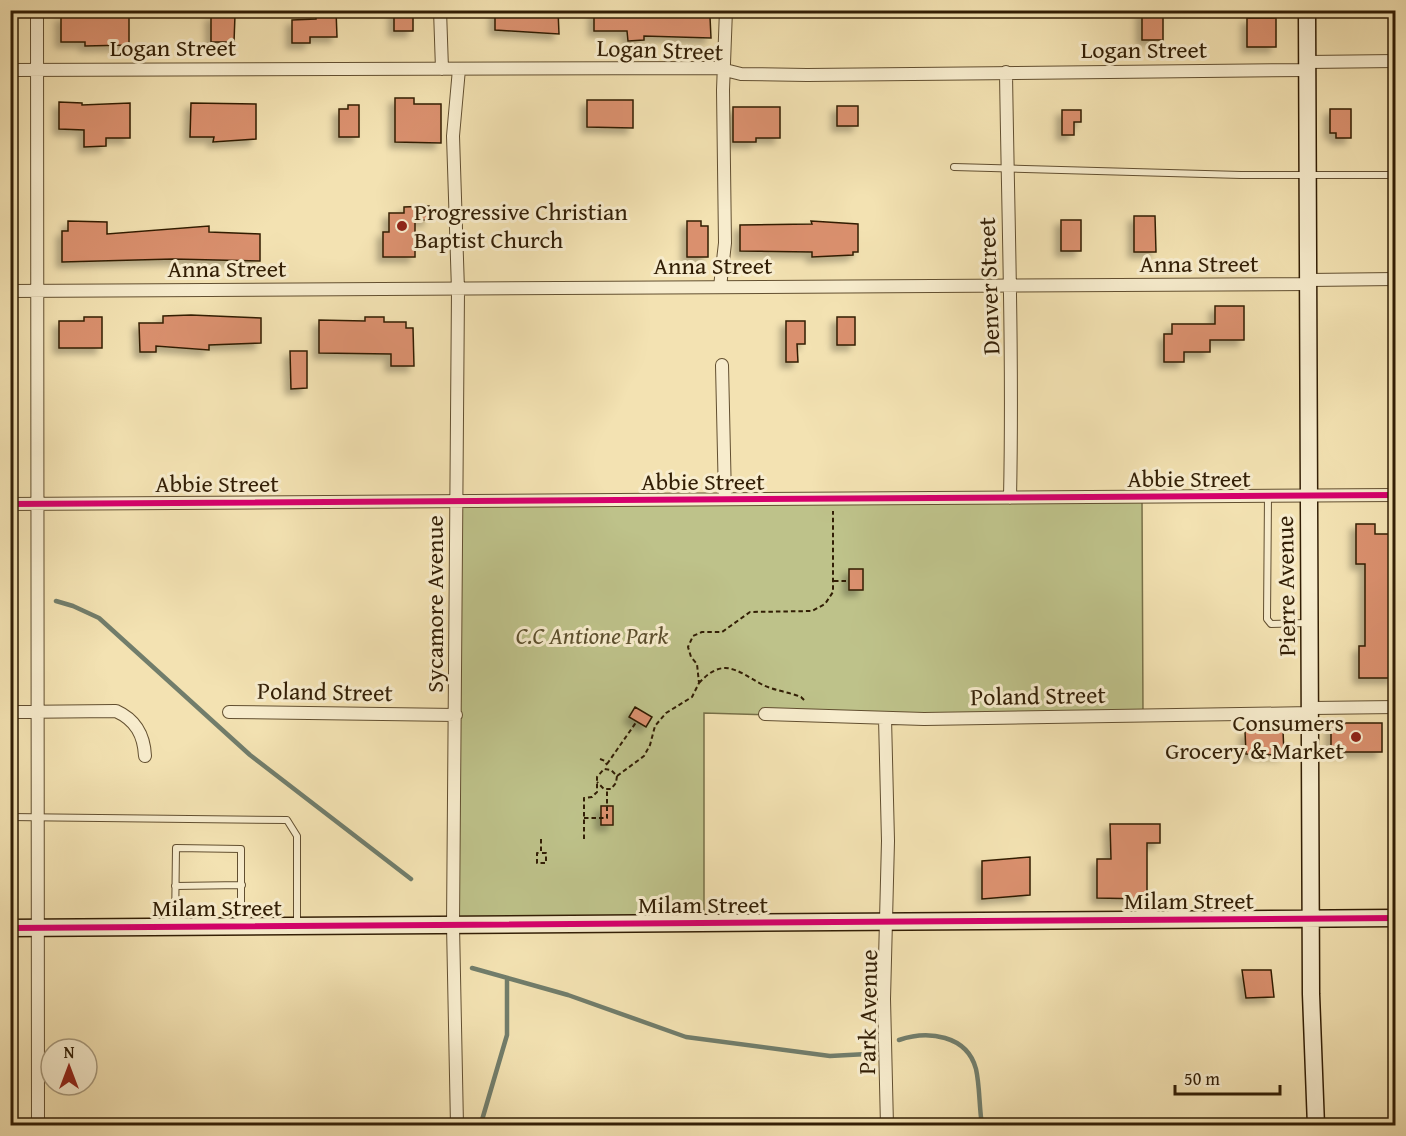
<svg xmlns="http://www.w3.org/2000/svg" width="1406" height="1136" font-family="'Gentium Book Plus',serif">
<defs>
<filter id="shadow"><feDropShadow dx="-5.5" dy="5.5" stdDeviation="3" flood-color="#0004"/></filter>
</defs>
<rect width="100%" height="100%" fill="#f3e2b2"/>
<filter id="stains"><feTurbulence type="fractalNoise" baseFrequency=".00333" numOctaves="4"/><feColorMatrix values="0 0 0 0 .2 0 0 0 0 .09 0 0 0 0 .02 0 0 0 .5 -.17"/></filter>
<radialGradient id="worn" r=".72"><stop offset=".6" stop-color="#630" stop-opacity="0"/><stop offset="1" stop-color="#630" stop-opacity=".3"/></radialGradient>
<path fill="#bec28a" stroke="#787048" stroke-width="1.5" d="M 1142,497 L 1143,716 L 885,718 L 704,713 L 704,923 L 453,925 L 456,500 Z"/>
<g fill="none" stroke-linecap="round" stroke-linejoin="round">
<path stroke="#717d6b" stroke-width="4.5" d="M 10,589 L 15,590
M 56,601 L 73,606 L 99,618 L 250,755 L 411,879
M 472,968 L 568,995 L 686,1037 L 830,1056 L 867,1054
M 899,1040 C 928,1030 967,1035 976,1069 C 980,1087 979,1107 982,1125
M 482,1120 L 507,1035 L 507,978"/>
</g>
<path fill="#da906e" stroke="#321e05" stroke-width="1.5" filter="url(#shadow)" d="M 316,10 L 336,10 L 337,37 L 310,37 L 310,43 L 292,43 L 292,20 L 316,19 Z
M 394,10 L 413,10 L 413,31 L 394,31 Z
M 495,10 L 558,10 L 559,34 L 495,30 Z
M 653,10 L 674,10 L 674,17 L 710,17 L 711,38 L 644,36 L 644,40 L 628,41 L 627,31 L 594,31 L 594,11 L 611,11 L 611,15 L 653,14 Z
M 1142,10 L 1163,10 L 1163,40 L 1142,40 Z
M 129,14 L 129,45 L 85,46 L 85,42 L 61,42 L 61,16 Z
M 211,15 L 235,15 L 234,42 L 211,42 Z
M 1247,18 L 1276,18 L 1276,47 L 1247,47 Z
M 395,98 L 414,98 L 414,104 L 441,104 L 441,143 L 395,142 Z
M 587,100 L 633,100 L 633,128 L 587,127 Z
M 59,102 L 82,103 L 82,105 L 130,103 L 130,138 L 106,138 L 106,146 L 84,147 L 84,130 L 59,129 Z
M 191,103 L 256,104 L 256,139 L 213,142 L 214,137 L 190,137 Z
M 348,105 L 359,105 L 359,137 L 339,137 L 339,109 L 348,109 Z
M 837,106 L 858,106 L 858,126 L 837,126 Z
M 733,107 L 780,107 L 780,138 L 756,138 L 756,142 L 733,142 Z
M 1330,109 L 1351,109 L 1351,138 L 1336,138 L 1336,133 L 1330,133 Z
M 1062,110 L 1081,110 L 1081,122 L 1074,122 L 1074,135 L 1062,135 Z
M 429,206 L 429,220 L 415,220 L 415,257 L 383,257 L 383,232 L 389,232 L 389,213 L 404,213 L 404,207 Z
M 1134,216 L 1155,216 L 1156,252 L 1134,252 Z
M 1061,220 L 1081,220 L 1081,251 L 1061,251 Z
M 68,221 L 107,222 L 107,234 L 209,226 L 209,232 L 260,234 L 260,261 L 173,259 L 62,262 L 62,231 L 68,231 Z
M 687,221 L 701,221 L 701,226 L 708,226 L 708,257 L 687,257 Z
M 811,221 L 858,224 L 858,252 L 853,252 L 853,255 L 812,257 L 812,252 L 740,251 L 740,225 L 812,224 Z
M 1215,306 L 1244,306 L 1244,340 L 1210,340 L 1210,352 L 1184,352 L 1184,362 L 1164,362 L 1164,334 L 1172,334 L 1172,324 L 1215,324 Z
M 191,315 L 261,318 L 261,343 L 209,345 L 209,350 L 156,346 L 156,352 L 140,352 L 139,323 L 163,323 L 163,316 Z
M 84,317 L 102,317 L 102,348 L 59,348 L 59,321 L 84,321 Z
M 365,317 L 384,317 L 384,322 L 406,322 L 406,328 L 413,328 L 414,366 L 391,366 L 391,354 L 319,353 L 319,320 L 365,321 Z
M 837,317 L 855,317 L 855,345 L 837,345 Z
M 786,321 L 805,321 L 805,344 L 797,344 L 798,362 L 786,362 Z
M 290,351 L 307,351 L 307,388 L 291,389 Z
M 1356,524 L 1375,524 L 1375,534 L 1395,534 L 1395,678 L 1359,678 L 1359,646 L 1365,646 L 1365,564 L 1356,564 Z
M 849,569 L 863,569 L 863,590 L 849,590 Z
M 635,707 L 652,717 L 646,727 L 629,717 Z
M 1331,723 L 1382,723 L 1382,752 L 1331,752 Z
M 1283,730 L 1284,755 L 1246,754 L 1245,731 Z
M 601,806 L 613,806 L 613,825 L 601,825 Z
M 1110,824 L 1160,824 L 1160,843 L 1147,843 L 1147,899 L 1097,898 L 1097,859 L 1111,859 Z
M 1030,857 L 1030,895 L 982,899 L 982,861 Z
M 1242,970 L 1271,970 L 1274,997 L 1246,998 Z"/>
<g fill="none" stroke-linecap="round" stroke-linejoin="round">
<g stroke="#624f30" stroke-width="8">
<path id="lane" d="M 954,167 L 1241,175 L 1396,175
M 1268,496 L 1267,619 L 1271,624 L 1307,623
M 10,817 L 287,820 L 297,836 L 297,924
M 175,886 L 242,885
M 175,926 L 176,848 L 241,849 L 241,926"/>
</g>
<g stroke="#624f30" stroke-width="14">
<path id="street" d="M 37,10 L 38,1126
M 440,10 L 442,69
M 1307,62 L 1396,61
M 10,70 L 717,68 L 741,74 L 807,75 L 1307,70
M 1006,72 C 1008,214 1013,356 1010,498
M 1308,280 L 1396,279
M 720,287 L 725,243 L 723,90 L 726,10
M 10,291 L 1309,284
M 722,365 L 725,499
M 10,504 L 1396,495
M 1312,708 L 1396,707
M 10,712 L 116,711 C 136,720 144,735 145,756
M 229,712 L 456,715
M 765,714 L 924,719 L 1311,713
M 885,718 L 888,841 L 884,999 L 887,1126
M 457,1126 L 453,925 L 458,290 L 453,136 L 459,69"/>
</g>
<g stroke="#321e05" stroke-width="19">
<path id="secondary" d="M 1307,10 L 1311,994 L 1316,1126
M 10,928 L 1396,918"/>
</g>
<path stroke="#321e05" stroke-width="2" stroke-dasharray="4.5 3" stroke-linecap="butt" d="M 834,581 L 849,581
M 699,683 C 723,657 736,670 761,684 C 772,690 789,692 801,697 L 805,701
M 600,759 L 605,761 L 607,765
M 607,764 L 637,721
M 617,776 L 644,756 L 650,745 L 655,726 L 666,713 L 692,697 L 699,683 L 697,664 L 691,657 L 688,647 L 693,636 L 702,632 L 722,632 L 750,612 L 812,611 L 825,604 L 833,592 L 833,511
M 584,818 L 607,818 L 607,789
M 541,839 L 541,853 L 546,853 L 546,863 L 537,863 L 537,853 L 541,853
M 584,839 L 584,798 L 592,797 L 597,792 L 597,777 L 604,769 L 611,770 L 617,776 L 616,783 L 611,789 L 604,789 L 597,782"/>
<use href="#lane" stroke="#f7eccd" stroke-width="6"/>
<use href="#street" stroke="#f7eccd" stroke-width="12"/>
<use href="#secondary" stroke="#f7eccd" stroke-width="16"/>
<g stroke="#f7eccd" stroke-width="10">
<path id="cycleway" d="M 10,504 L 1396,495
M 10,928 L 1396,918"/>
</g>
<use href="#cycleway" stroke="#d6006c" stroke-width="6"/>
</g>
<g fill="#8f2418" stroke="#f7eccd" stroke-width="2">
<circle cx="402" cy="226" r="6"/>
<circle cx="1356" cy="737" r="6"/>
</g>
<g text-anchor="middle" stroke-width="6" stroke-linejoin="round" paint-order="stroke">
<g font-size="24" fill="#321e05" stroke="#f7eccd">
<text x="173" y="56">Logan Street</text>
<text transform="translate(660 50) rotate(2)" y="8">Logan Street</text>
<text x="1144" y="58">Logan Street</text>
<text x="1199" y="272">Anna Street</text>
<text x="713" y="274">Anna Street</text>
<text x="227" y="277">Anna Street</text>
<text transform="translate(989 286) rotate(-92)" y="8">Denver Street</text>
<text x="1189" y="487">Abbie Street</text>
<text x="703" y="490">Abbie Street</text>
<text x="217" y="492">Abbie Street</text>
<text transform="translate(1286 586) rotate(-91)" y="8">Pierre Avenue</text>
<text transform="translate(435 604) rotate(-90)" y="8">Sycamore Avenue</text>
<text transform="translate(325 692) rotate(1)" y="8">Poland Street</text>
<text transform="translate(1038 696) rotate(-1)" y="8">Poland Street</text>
<text x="1189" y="909">Milam Street</text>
<text x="703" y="913">Milam Street</text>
<text x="217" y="916">Milam Street</text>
<text transform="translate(868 1012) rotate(-89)" y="8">Park Avenue</text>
</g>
<g font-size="24" fill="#321e05" stroke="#f7eccd" text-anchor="start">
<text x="414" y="220">Progressive Christian<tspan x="414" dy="28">Baptist Church</tspan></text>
<text x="1344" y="731" text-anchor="end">Consumers<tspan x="1344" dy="28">Grocery &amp; Market</tspan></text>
</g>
<g font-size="24" font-style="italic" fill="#5c4f2d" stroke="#f7eccd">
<text x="592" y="644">C.C Antione Park</text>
</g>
</g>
<rect width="1406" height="1136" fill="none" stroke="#f3e2b2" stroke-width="36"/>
<rect x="12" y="12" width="1382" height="1112" fill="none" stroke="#321e05" stroke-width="3"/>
<rect x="18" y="18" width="1370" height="1100" fill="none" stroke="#321e05" stroke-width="1.5"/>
<g transform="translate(69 1067)"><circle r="28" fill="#f7eccd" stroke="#a89a7d" stroke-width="1.5"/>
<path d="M0-4.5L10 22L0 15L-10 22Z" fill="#8f2418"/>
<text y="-9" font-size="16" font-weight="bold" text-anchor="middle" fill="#321e05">N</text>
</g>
<path d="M1175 1085v9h105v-9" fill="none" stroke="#321e05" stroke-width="3"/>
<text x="1184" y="1085" font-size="18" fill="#321e05" stroke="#f7eccd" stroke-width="4.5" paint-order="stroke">50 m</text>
<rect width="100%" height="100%" filter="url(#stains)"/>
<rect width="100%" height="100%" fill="url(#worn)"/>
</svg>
